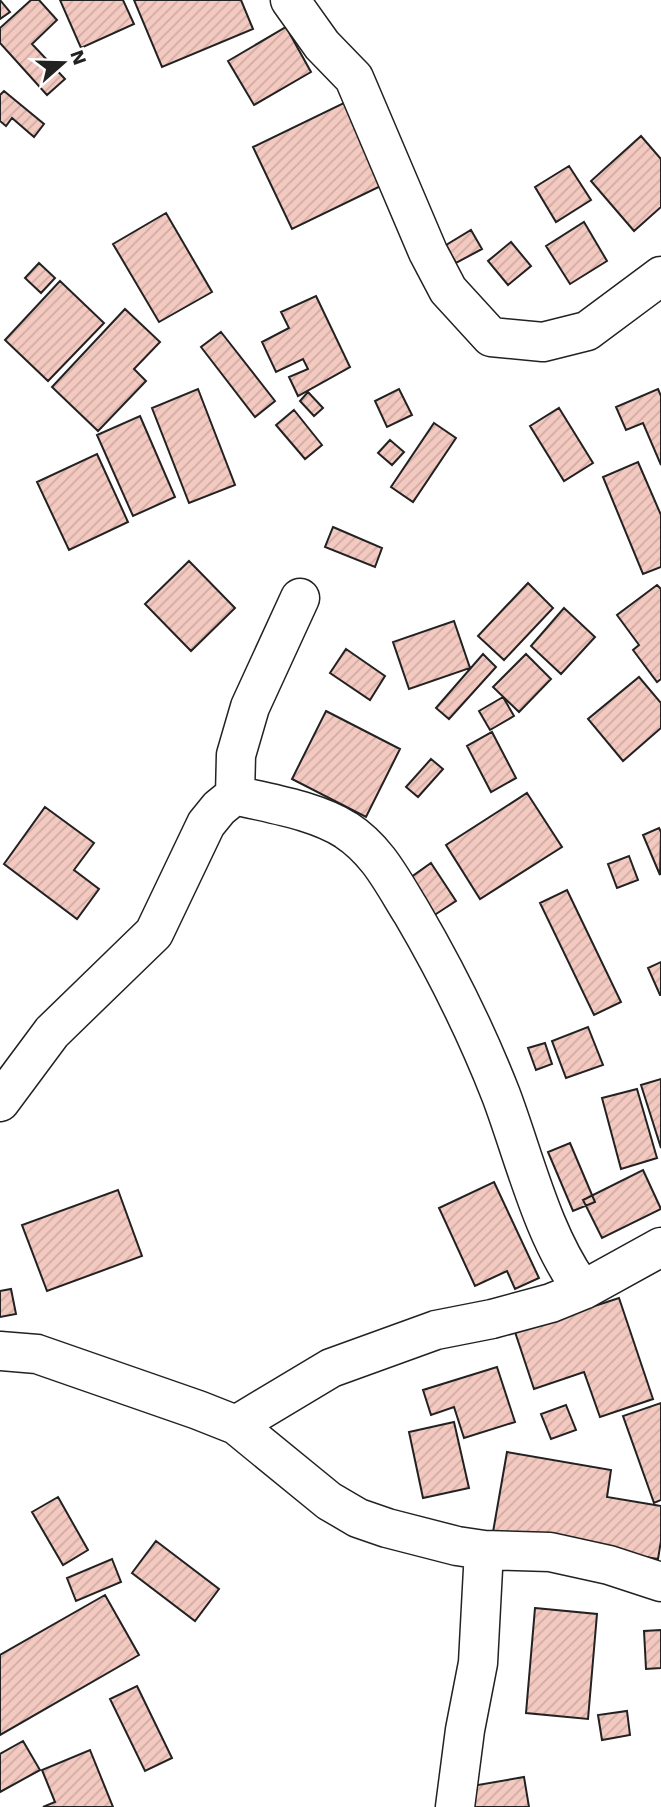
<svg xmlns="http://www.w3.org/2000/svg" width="661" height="1807" font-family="'Work Sans',sans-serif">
<defs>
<pattern id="building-hatch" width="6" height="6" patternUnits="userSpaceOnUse" patternTransform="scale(1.75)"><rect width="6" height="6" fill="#f3c9c0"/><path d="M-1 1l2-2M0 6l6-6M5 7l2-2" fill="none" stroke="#d0aca5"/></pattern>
</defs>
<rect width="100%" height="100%" fill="#fff"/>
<path fill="url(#building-hatch)" stroke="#222" stroke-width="2" d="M 0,0 L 10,12 L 0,19 Z
M 31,0 L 39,0 L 57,20 L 32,44 L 65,79 L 47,95 L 0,43 L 0,28 Z
M 60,0 L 123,0 L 134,24 L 81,48 Z
M 134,0 L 241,0 L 253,29 L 162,67 Z
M 286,27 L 311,72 L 254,105 L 228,61 Z
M 4,91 L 44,124 L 34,137 L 12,118 L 6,126 L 0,121 L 0,95 Z
M 350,100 L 389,182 L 292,229 L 253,147 Z
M 641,136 L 661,159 L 661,207 L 634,231 L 591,181 Z
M 569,166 L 591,200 L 556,222 L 535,187 Z
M 166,213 L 212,292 L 159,322 L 113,244 Z
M 584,222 L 607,261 L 570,284 L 546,246 Z
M 471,230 L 482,249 L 456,263 L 446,245 Z
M 511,242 L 531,266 L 508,285 L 488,261 Z
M 39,263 L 55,278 L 41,293 L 25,278 Z
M 60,281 L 104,323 L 48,381 L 5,340 Z
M 316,296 L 350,367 L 298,396 L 289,377 L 308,369 L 303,359 L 276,372 L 262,342 L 289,328 L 281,312 Z
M 125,309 L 160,342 L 134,369 L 146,381 L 98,431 L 52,387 Z
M 221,332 L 275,401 L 255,417 L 201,347 Z
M 198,389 L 235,485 L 189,503 L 152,408 Z
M 399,389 L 412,415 L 387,427 L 375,401 Z
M 658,389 L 661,396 L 661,465 L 643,423 L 626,430 L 616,407 Z
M 308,392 L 323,408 L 314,416 L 300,401 Z
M 559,408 L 593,463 L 564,481 L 530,426 Z
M 294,410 L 322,445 L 305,459 L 276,425 Z
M 140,416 L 175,497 L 133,516 L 97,435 Z
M 434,423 L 456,438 L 413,502 L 391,487 Z
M 390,440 L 404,452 L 392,465 L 378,453 Z
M 97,454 L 128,522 L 69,550 L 37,482 Z
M 638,462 L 661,515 L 661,567 L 643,574 L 603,477 Z
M 333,527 L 382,548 L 375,567 L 325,547 Z
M 189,561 L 235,608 L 191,651 L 145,604 Z
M 528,583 L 553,608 L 504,660 L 478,636 Z
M 657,585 L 661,589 L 661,679 L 657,682 L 633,650 L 639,645 L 617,615 Z
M 564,608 L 595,637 L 561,674 L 531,646 Z
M 454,621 L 470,668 L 409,689 L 393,642 Z
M 346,649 L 385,676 L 370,700 L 330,673 Z
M 483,654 L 496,667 L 449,719 L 436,708 Z
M 526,654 L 551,679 L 519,712 L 493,687 Z
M 639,677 L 661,703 L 661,728 L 623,761 L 588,719 Z
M 503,697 L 514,716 L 490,730 L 479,711 Z
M 326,711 L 400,749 L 366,817 L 292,779 Z
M 492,732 L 516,778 L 491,792 L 467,746 Z
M 431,759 L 443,769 L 418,797 L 406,787 Z
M 527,793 L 562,847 L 480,899 L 446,845 Z
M 45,807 L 94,843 L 74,870 L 99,889 L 77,919 L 4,864 Z
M 659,828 L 661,832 L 660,875 L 643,835 Z
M 629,856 L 638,880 L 617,888 L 608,864 Z
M 431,863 L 456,901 L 433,916 L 407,880 Z
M 567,890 L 621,1002 L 594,1015 L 540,903 Z
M 661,962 L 661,995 L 660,995 L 648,968 Z
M 588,1027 L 603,1065 L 566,1078 L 552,1041 Z
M 545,1043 L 552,1064 L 536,1070 L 528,1048 Z
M 661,1079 L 661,1148 L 641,1085 Z
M 637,1089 L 657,1158 L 621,1169 L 602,1098 Z
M 570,1143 L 595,1202 L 573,1211 L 548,1152 Z
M 643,1170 L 661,1209 L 602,1238 L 583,1200 Z
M 494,1182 L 539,1278 L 515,1289 L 507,1271 L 475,1286 L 439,1208 Z
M 118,1190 L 142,1256 L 47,1291 L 22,1225 Z
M 11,1289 L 16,1314 L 0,1317 L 0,1291 Z
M 619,1298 L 653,1399 L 600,1417 L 584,1372 L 534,1389 L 515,1332 Z
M 497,1367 L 515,1422 L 464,1438 L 454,1407 L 431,1415 L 423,1390 Z
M 661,1403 L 661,1500 L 654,1503 L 623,1416 Z
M 566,1405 L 576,1430 L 551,1439 L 541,1414 Z
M 454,1422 L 469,1488 L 423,1498 L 409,1432 Z
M 507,1452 L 611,1470 L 607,1497 L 661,1506 L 661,1541 L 658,1559 L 493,1532 Z
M 58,1497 L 88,1550 L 63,1565 L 32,1512 Z
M 156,1541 L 219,1589 L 195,1621 L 132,1573 Z
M 112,1559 L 121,1582 L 76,1601 L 67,1578 Z
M 105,1595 L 139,1655 L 0,1735 L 0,1655 Z
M 535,1608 L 597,1614 L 588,1719 L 526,1713 Z
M 661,1630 L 661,1668 L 646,1669 L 644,1631 Z
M 137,1686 L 172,1758 L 145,1771 L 110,1699 Z
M 627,1711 L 630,1735 L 602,1740 L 598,1715 Z
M 23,1741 L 40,1770 L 0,1792 L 0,1754 Z
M 90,1750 L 113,1807 L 43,1807 L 55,1802 L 42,1770 Z
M 524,1777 L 529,1807 L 469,1807 L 466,1787 Z"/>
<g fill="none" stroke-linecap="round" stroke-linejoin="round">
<g stroke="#222" stroke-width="41">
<path id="minor" d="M 290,0 L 322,45 L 354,78 L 428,252 L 448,290 L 491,337 L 543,342 L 587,331 L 661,276
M 235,795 L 236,755 L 250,707 L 300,598
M 0,1102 L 52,1032 L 154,933 L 206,824 L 219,808 L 235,795 C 271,804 314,810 346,830 C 378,851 392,881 412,913 C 446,971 476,1031 501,1095 C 524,1156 543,1238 583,1290
M 0,1351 L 37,1354 L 198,1410 L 236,1425 L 329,1501 L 358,1518 L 387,1528 L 457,1546 L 484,1550 L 550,1552 L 609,1565 L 661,1582
M 236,1425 L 331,1368 L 436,1330 L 492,1319 L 551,1303 L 583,1290 L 661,1247
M 455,1807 L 465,1730 L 478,1663 L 484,1550"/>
</g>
<use href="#minor" stroke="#fff" stroke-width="38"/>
</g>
<g transform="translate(63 63) rotate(70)" stroke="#ffffff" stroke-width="5" paint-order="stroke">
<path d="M0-5L12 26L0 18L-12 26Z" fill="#222222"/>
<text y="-10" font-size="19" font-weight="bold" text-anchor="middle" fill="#222222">N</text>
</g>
</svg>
